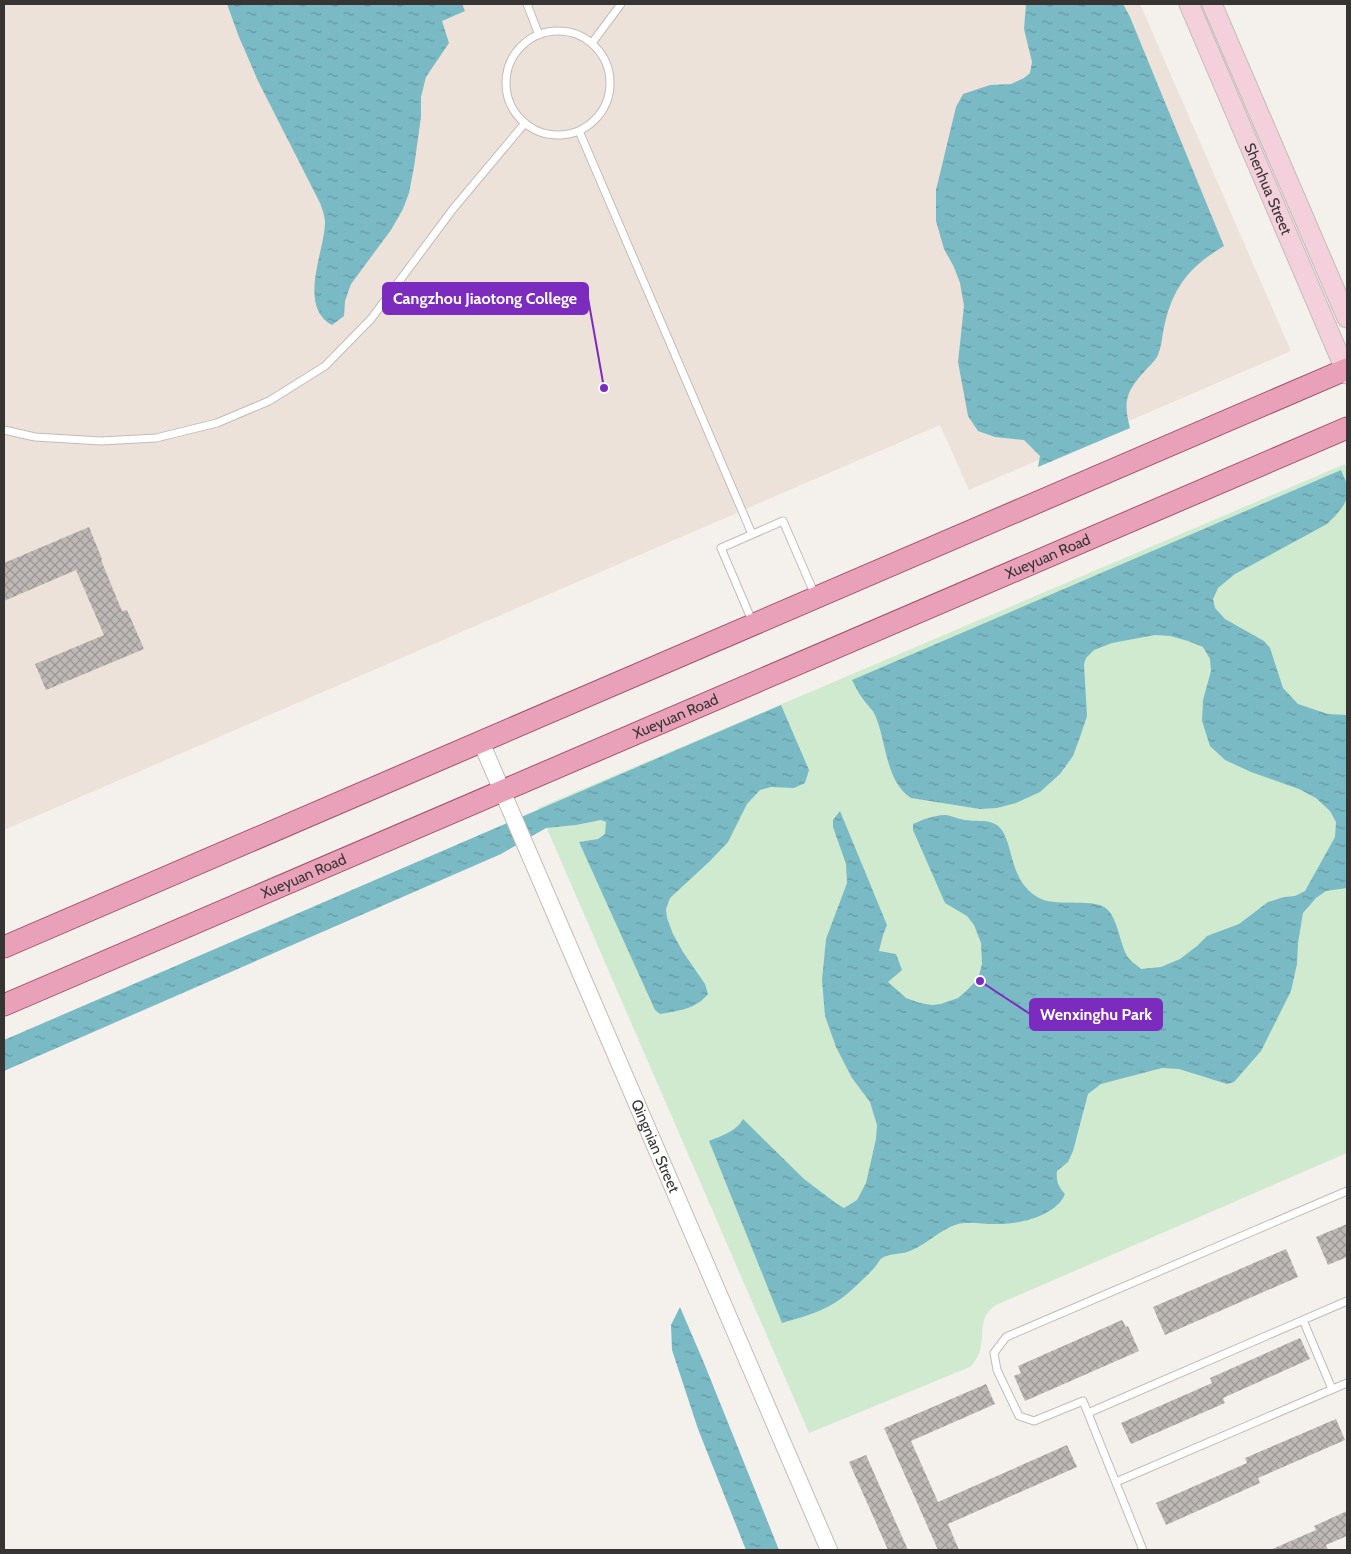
<svg xmlns="http://www.w3.org/2000/svg" width="1351" height="1554" font-family="Cabin,sans-serif">
<defs>
<pattern id="water-ripples" width="26" height="14" patternUnits="userSpaceOnUse" patternTransform="scale(1.25)"><rect width="26" height="14" fill="#7abac5"/><path d="M2 4q2-2 4 0t4 0M15 11q2-2 4 0t4 0" fill="none" stroke="#6598a1"/></pattern>
<pattern id="building-cross-hatch" width="8" height="8" patternUnits="userSpaceOnUse" patternTransform="scale(1.25)"><rect width="8" height="8" fill="#beb9b6"/><path d="M0 0l8 8M0 8l8-8" fill="none" stroke="#9b9795"/></pattern>
</defs>
<rect width="100%" height="100%" fill="#f4f0ec"/>
<path fill="#ede2d9" d="M 4,4 L 1140,4 L 1291,351 L 969,490 L 940,425 L 4,830 Z"/>
<path fill="#d0ead0" d="M 1345,464 L 1347,470 L 1347,1153 L 996,1305 C 993,1307 989,1310 987,1314 C 977,1329 989,1348 970,1367 L 809,1433 L 538,808 Z"/>
<path fill="url(#water-ripples)" d="M 227,4 L 462,4 L 465,11 L 442,21 L 449,43 L 426,77 L 421,97 L 421,117 L 414,167 L 409,193 L 403,209 L 391,230 L 351,284 L 345,301 L 344,316 L 332,325 C 297,306 325,251 325,222 C 325,216 322,208 320,203 L 258,81 L 239,37 Z
M 1026,4 L 1123,4 L 1130,17 L 1224,246 C 1191,266 1174,285 1165,323 C 1162,334 1162,347 1157,357 C 1154,362 1148,367 1144,372 C 1126,392 1123,401 1130,428 L 1038,467 L 1040,456 L 1024,440 L 995,437 L 978,431 L 968,416 L 958,362 L 964,306 L 960,283 L 954,267 L 944,249 L 936,221 L 936,190 L 956,107 L 963,94 L 990,85 L 1011,84 L 1024,78 L 1030,73 L 1032,62 L 1024,29 Z
M 1341,470 C 1343,475 1346,481 1347,486 C 1351,502 1337,514 1327,524 L 1235,574 L 1218,588 L 1213,599 L 1215,608 L 1225,619 L 1264,641 L 1270,648 L 1283,688 L 1298,704 L 1328,714 L 1347,715 L 1347,888 L 1326,891 L 1316,898 L 1303,913 L 1298,943 L 1297,964 L 1291,991 L 1261,1051 L 1234,1082 L 1227,1084 L 1179,1069 L 1162,1068 L 1101,1084 L 1088,1094 L 1073,1151 L 1068,1162 L 1057,1171 C 1056,1181 1058,1186 1065,1194 C 1056,1216 1020,1224 999,1224 C 982,1225 966,1219 950,1227 C 935,1234 923,1247 907,1252 C 900,1254 888,1254 882,1258 C 879,1260 877,1265 875,1267 C 869,1274 862,1280 856,1286 C 832,1309 813,1314 782,1323 L 709,1141 C 721,1136 737,1131 743,1119 L 804,1179 L 837,1204 L 844,1208 L 857,1200 L 866,1183 L 876,1139 L 877,1125 L 870,1102 L 852,1078 L 836,1047 L 825,1016 L 822,980 L 826,939 L 847,883 L 846,864 L 833,827 L 833,820 L 840,811 L 887,925 L 883,935 L 879,951 L 896,954 L 902,970 L 888,982 L 906,998 L 920,1003 L 932,1005 L 941,1004 L 958,998 L 965,992 L 978,979 L 982,964 L 981,943 L 974,925 L 967,916 L 945,903 L 913,830 L 913,824 C 920,820 938,814 946,815 C 952,816 958,819 965,820 C 975,822 985,819 995,824 C 1016,835 1005,882 1041,899 C 1059,907 1096,897 1108,910 C 1118,921 1120,943 1127,956 C 1130,961 1137,965 1141,969 L 1161,967 L 1180,959 L 1197,946 L 1207,936 L 1239,924 L 1268,902 L 1284,897 L 1295,896 L 1305,891 L 1335,837 L 1336,822 L 1330,811 L 1316,798 L 1299,789 L 1251,772 L 1225,760 L 1210,746 L 1202,721 L 1203,700 L 1211,671 L 1210,659 L 1203,647 L 1188,641 L 1170,636 L 1155,635 L 1112,643 L 1094,650 L 1086,658 L 1084,664 L 1087,716 L 1080,737 L 1073,756 L 1060,774 L 1040,792 L 1016,803 L 997,808 L 980,809 L 911,798 C 885,781 887,742 875,715 C 873,710 869,707 866,703 C 860,696 856,688 852,680 Z
M 781,705 L 809,770 L 805,783 L 794,788 L 771,787 L 760,790 L 747,804 L 728,842 L 710,861 L 670,898 L 666,909 L 667,918 L 673,934 L 683,952 L 705,984 L 708,994 C 696,1009 678,1011 660,1014 L 655,1010 L 579,842 L 598,839 L 605,834 L 606,822 L 601,820 L 576,825 L 546,828 L 501,854 L 4,1071 L 4,1040 Z
M 680,1307 L 704,1363 L 779,1550 L 746,1550 L 698,1429 L 672,1350 L 671,1325 Z"/>
<path fill="url(#building-cross-hatch)" d="M 89,527 L 102,559 L 101,560 L 122,611 L 127,610 L 144,649 L 46,690 L 35,664 L 104,635 L 76,570 L 4,601 L 4,563 Z
M 1347,1224 L 1347,1257 L 1328,1265 L 1316,1237 Z
M 1286,1249 L 1298,1277 L 1165,1335 L 1153,1307 Z
M 1122,1320 L 1126,1327 L 1128,1326 L 1139,1351 L 1025,1401 L 1014,1376 L 1021,1373 L 1018,1366 Z
M 1300,1338 L 1310,1359 L 1223,1398 L 1225,1403 L 1131,1444 L 1121,1423 L 1212,1383 L 1210,1378 Z
M 986,1384 L 995,1404 L 911,1441 L 938,1502 L 1067,1445 L 1077,1467 L 948,1524 L 959,1550 L 938,1550 L 884,1428 Z
M 1336,1419 L 1345,1440 L 1258,1478 L 1260,1483 L 1166,1525 L 1156,1503 L 1247,1463 L 1245,1458 Z
M 866,1455 L 908,1550 L 888,1550 L 849,1462 Z
M 1347,1511 L 1347,1536 L 1326,1545 L 1328,1550 L 1270,1550 L 1316,1530 L 1314,1526 Z"/>
<g fill="none" stroke-linecap="round" stroke-linejoin="round">
<g stroke="#c1bcb9" stroke-width="9">
<path id="service" d="M 527,4 L 539,35
M506 83a52 52 0 1 1 104 0a52 52 0 1 1-104 0Z
M 592,43 L 621,4
M 579,131 L 752,534
M 4,430 L 35,437 L 101,441 L 156,438 L 217,423 L 269,401 L 325,366 L 371,319 L 453,209 L 525,123
M 753,623 L 721,548 L 783,521 L 815,595
M 1303,1320 L 1332,1389
M 1088,1413 L 1347,1301
M 1116,1482 L 1347,1383
M 1143,1550 L 1083,1401 L 1034,1421 L 1019,1416 L 997,1370 L 994,1353 L 1006,1337 L 1347,1191"/>
</g>
<g stroke="#c1bcb9" stroke-width="18">
<g id="tertiary">
<path id="s1" d="M 481,742 L 829,1550"/>
</g>
</g>
<g stroke="#c1bcb9" stroke-width="21">
<g id="secondary">
<path id="s2" d="M 1189,4 L 1347,374"/>
<path d="M 1212,4 L 1347,318"/>
</g>
</g>
<g stroke="#a1536c" stroke-width="23">
<g id="primary">
<path d="M 4,947 L 1347,369"/>
<path id="s3" d="M 4,1005 L 1347,428"/>
</g>
</g>
<use href="#service" stroke="#fff" stroke-width="7"/>
<use href="#tertiary" stroke="#fff" stroke-width="16"/>
<use href="#secondary" stroke="#f4d0dc" stroke-width="19"/>
<use href="#primary" stroke="#e9a1b9" stroke-width="21"/>
</g>
<g text-anchor="middle" stroke-width="5" stroke-linejoin="round" paint-order="stroke">
<g font-size="15" fill="#363533" stroke="#fff">
<text dy="5" stroke="none"><textPath href="#s2" startOffset="201">Shenhua Street</textPath></text>
<text dy="5" stroke="none"><textPath href="#s3" startOffset="1136">Xueyuan Road</textPath></text>
<text dy="5" stroke="none"><textPath href="#s3" startOffset="731">Xueyuan Road</textPath></text>
<text dy="5" stroke="none"><textPath href="#s3" startOffset="326">Xueyuan Road</textPath></text>
<text dy="5" stroke="none"><textPath href="#s1" startOffset="440">Qingnian Street</textPath></text>
</g>
</g>
<path fill="none" stroke="#7b2cbf" stroke-width="2" d="M604 388L588 298M980 981L1030 1014"/>
<g fill="#7b2cbf" stroke="#fff" stroke-width="2">
<circle cx="604" cy="388" r="5"/>
<circle cx="980" cy="981" r="5"/>
</g>
<g fill="#7b2cbf" stroke="#7b2cbf" stroke-width="2">
<rect x="383" y="283" width="205" height="31" rx="5"/>
<rect x="1030" y="999" width="132" height="31" rx="5"/>
</g>
<g font-size="16" text-anchor="middle" font-weight="bold" fill="#fff">
<text x="485" y="304">Cangzhou Jiaotong College</text>
<text x="1096" y="1020">Wenxinghu Park</text>
</g>
<rect width="1351" height="1554" fill="none" stroke="#363533" stroke-width="10"/>
</svg>
